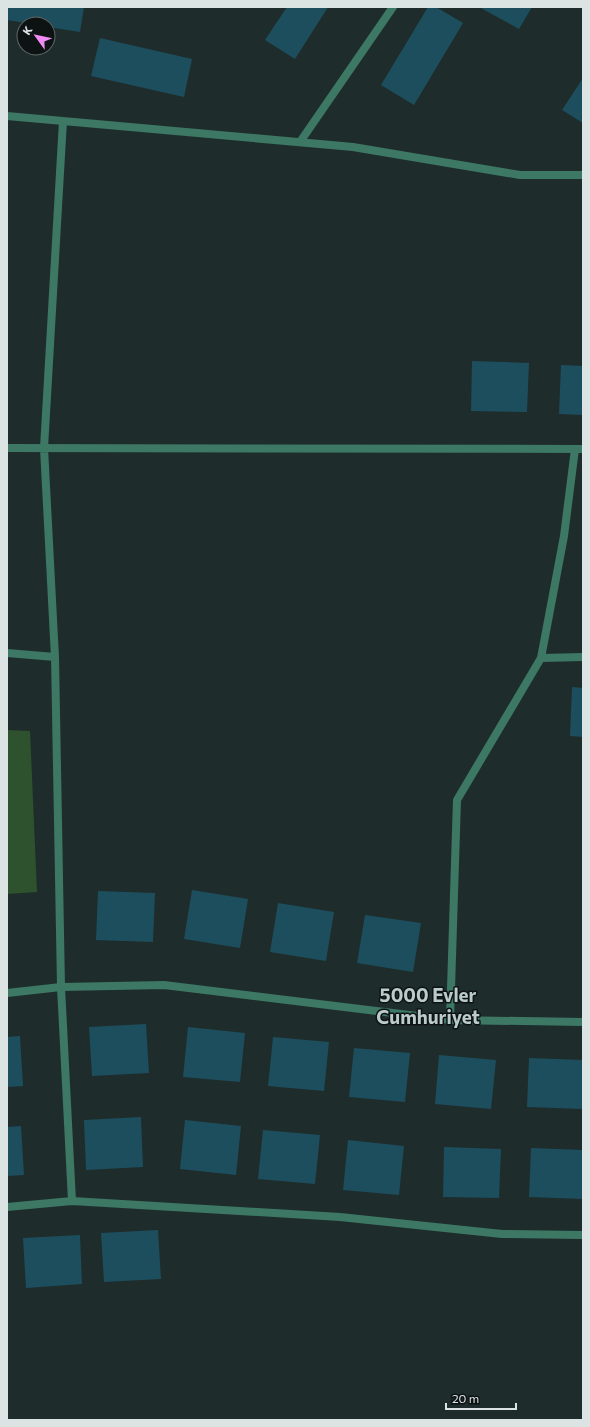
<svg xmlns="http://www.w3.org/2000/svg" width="590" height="1427" font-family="Commissioner,sans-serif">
<rect width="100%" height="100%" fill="#1f2c2c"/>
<path fill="#2e522d" d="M 7,730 L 30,731 L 37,892 L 7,894 Z"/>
<path fill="#1d4e5d" d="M 7,7 L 84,7 L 80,32 L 48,27 L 48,24 L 32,24 L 7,20 Z
M 287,7 L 328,7 L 295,59 L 265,40 Z
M 428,7 L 436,7 L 463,23 L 414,105 L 381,85 Z
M 479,7 L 532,7 L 519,29 Z
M 100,38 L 192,59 L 184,97 L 91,76 Z
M 583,78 L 583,123 L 562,110 Z
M 472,361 L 529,363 L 527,412 L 471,411 Z
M 561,365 L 583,366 L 583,415 L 559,414 Z
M 572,687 L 583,688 L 583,737 L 570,736 Z
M 192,890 L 248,899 L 240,948 L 184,939 Z
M 98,891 L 155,893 L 153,942 L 96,940 Z
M 278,903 L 334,912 L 326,961 L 270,952 Z
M 365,915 L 421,923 L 413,972 L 357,963 Z
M 146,1024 L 149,1073 L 92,1076 L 89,1027 Z
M 188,1027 L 245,1033 L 240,1082 L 183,1077 Z
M 20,1036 L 23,1086 L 7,1087 L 7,1037 Z
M 273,1037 L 329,1042 L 324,1091 L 268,1086 Z
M 354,1048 L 410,1053 L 405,1102 L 349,1097 Z
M 439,1055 L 496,1060 L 491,1109 L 435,1104 Z
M 529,1058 L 583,1060 L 583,1109 L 527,1107 Z
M 141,1117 L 143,1167 L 86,1170 L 84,1120 Z
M 185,1120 L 241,1126 L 236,1175 L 180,1169 Z
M 21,1126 L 24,1175 L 7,1176 L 7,1127 Z
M 263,1130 L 320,1135 L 315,1184 L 258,1179 Z
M 348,1140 L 404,1146 L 399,1195 L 343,1190 Z
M 444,1147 L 501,1149 L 499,1198 L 443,1197 Z
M 531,1148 L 583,1150 L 583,1199 L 529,1197 Z
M 158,1230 L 161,1279 L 104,1282 L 101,1233 Z
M 80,1235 L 82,1284 L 26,1288 L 23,1238 Z"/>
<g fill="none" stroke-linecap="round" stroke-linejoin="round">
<path stroke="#3c7864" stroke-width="8" d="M 7,116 L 353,147 L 520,175 L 583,175
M 63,121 L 44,448 L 55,657 L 61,987 L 72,1201
M 300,142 L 393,7
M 7,448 L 583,449
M 7,653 L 55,657
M 541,658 L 583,657
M 7,993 L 61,987 L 164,985 L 450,1020 L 583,1022
M 450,1020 L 457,800 L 541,658 L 564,536 L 575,449
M 7,1207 L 72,1201 L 340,1217 L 502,1234 L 583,1235"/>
</g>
<g text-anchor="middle" stroke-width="3" stroke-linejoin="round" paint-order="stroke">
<g font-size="19" font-weight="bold" fill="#bbcbcb" stroke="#0d1313">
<text x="428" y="1002">5000 Evler<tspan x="428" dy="22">Cumhuriyet</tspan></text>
</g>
</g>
<rect width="590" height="1427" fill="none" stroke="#dbe4e3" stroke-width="16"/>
<g transform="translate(36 36) rotate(303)"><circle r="19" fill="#0d1313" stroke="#5f6766"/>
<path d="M0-3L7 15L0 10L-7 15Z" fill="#f08bf5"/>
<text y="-6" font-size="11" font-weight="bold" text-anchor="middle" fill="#dbe4e3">K</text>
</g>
<path d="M446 1403v6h70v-6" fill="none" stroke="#dbe4e3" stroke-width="2"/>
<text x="452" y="1403" font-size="12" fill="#dbe4e3" stroke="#0d1313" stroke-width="3" paint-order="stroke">20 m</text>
</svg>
